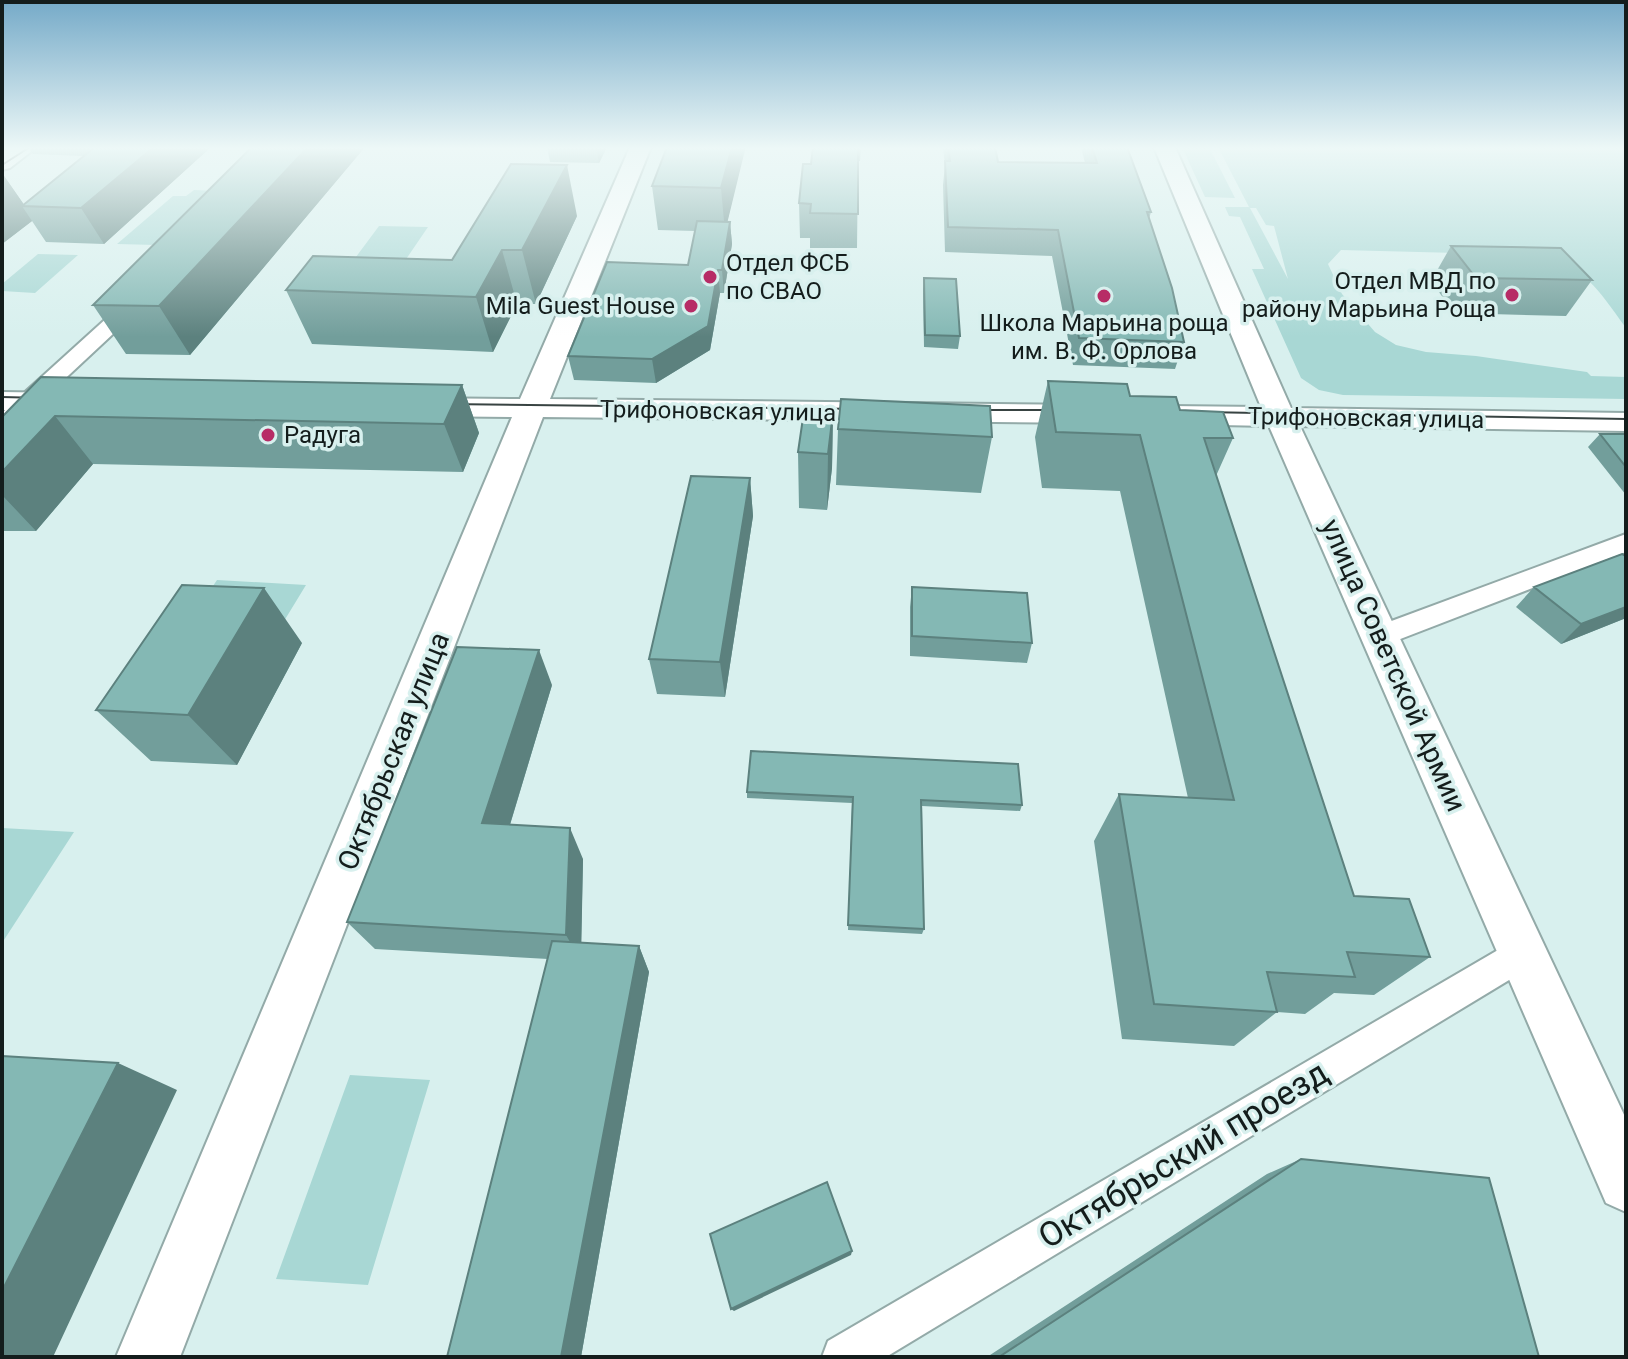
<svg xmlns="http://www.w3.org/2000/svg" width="1628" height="1359" font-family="Roboto,sans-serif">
<rect width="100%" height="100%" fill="#d8f0ee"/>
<path fill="#a8d7d4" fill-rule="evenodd" d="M 1182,147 L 1209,147 L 1235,198 L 1205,197 Z
M 1218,147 L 1626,147 L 1626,328 C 1597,288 1586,267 1535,255 L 1341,250 L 1328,264 L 1342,294 L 1375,332 L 1396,345 L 1426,352 L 1476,356 L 1587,372 L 1591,376 L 1626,377 L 1626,399 L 1343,395 L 1319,390 L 1301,378 L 1252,269 L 1264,269 L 1240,217 L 1229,216 L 1225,207 L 1249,207 ZM 1250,208 L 1256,208 L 1266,225 L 1274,226 L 1288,279 Z
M 194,190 L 217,191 L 156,245 L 117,244 L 173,196 L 186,196 Z
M 379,226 L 428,227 L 398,271 L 347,269 Z
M 38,254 L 78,255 L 35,293 L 2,291 L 2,284 Z
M 217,580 L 306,585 L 281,626 L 190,620 Z
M 2,828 L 74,832 L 2,943 Z
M 350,1075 L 430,1080 L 368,1285 L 276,1279 Z"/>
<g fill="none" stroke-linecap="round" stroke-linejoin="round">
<g stroke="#93aaa8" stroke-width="4">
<path id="street" d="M 137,295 L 144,297 L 146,301 L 144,305 L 10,430 L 2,432 L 2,413 L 130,297 Z
M 1626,534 L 1626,552 L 1390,643 L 1380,646 L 1370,643 L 1367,636 L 1370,629 Z
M 1522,936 L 1534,941 L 1539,953 L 1534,965 L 886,1357 L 822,1357 L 828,1341 Z"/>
</g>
<g stroke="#93aaa8" stroke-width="4">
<path id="secondary" d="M 12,147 L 37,147 L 10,168 L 2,170 L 2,153 Z
M 630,147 L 651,147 L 550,399 L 1094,405 L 1105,407 L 1109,414 L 1105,421 L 1094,423 L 543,417 L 180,1357 L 116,1357 L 512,417 L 418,416 L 407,413 L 403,407 L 407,401 L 418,398 L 520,399 Z
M 1154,147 L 1175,147 L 1291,408 L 1626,413 L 1626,431 L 1300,426 L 1626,1119 L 1626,1212 L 1606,1203 L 1269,426 L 1170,424 L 1159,422 L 1155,415 L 1159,408 L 1170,406 L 1261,407 Z
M 2,392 L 70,393 L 81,396 L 85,402 L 81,408 L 70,411 L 2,410 Z"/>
</g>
<use href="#street" fill="#fff" fill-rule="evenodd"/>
<use href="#secondary" fill="#fff" fill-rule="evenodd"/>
<path stroke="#384342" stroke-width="2" d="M 2,165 L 30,147
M 2,397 L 42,398
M 446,404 L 862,409
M 966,410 L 1062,410
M 1202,412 L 1626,419"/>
</g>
<path fill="#729e9b" d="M 28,147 L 211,147 L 104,244 L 46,242 L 32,221 L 2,244 L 2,173 L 24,205 L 84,156 L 33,154 Z
M 252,147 L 365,147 L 190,355 L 126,354 L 93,305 Z
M 547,147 L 607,147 L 599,163 L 550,162 Z
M 667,147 L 745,147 L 727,222 L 730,222 L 732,244 L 724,293 L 720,293 L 710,350 L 656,383 L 574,380 L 568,356 L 688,265 L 695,231 L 658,230 L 652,186 Z
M 813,147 L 861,147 L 860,161 L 858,161 L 857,248 L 810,248 L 810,238 L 800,238 L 799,203 L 811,164 Z
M 943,147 L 995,147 L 998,162 L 1085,163 L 1081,147 L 1127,147 L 1151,212 L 1149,219 L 1184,342 L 1175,369 L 1073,365 L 1052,256 L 945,252 L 943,185 L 945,165 Z
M 577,216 L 536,304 L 517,304 L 493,352 L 312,344 L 286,290 L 452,260 Z
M 1451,246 L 1592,280 L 1566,316 L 1454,313 L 1431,281 Z
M 924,278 L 960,336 L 958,349 L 924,347 L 923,290 Z
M 1048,381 L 1130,396 L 1180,410 L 1233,438 L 1216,476 L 1354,896 L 1430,957 L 1374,995 L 1334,993 L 1305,1014 L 1277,1012 L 1234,1046 L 1122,1039 L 1094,841 L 1119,794 L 1188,798 L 1120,491 L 1042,488 L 1035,437 Z
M 462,385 L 479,433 L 463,472 L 93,464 L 36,531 L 4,531 L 2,532 L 2,417 Z
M 833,412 L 832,468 L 827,510 L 799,508 L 798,452 Z
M 838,429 L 992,437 L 981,493 L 836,485 Z
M 1600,434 L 1626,434 L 1626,495 L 1588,447 Z
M 750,478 L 753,516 L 725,697 L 657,694 L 649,659 Z
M 1626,556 L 1626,618 L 1561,644 L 1516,607 L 1534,587 Z
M 912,587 L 1032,643 L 1027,663 L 910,656 L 910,607 Z
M 302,643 L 237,765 L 151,761 L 96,710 Z
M 552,685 L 510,825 L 583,859 L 581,943 L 639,946 L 649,972 L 581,1357 L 447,1357 L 548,959 L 375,949 L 347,922 Z
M 747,792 L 1022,805 L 1020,811 L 922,806 L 924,929 L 922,934 L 848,930 L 852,803 L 747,798 Z
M 1301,1159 L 1539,1357 L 987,1357 L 1267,1174 Z"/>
<path fill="#5c817e" d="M 154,147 L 211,147 L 104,244 L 81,208 Z
M 308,147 L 365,147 L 190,355 L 159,306 Z
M 596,147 L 607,147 L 599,163 Z
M 732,147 L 745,147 L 745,150 L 725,232 L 721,188 Z
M 567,165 L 577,216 L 536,304 L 522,250 Z
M 2,173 L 25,206 L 22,206 L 32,221 L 2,244 Z
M 730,222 L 732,244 L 724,293 L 722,270 Z
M 502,250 L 517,304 L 493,352 L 476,297 Z
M 718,270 L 720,293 L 710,350 L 656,383 L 652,359 Z
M 462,385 L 479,433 L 463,472 L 444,424 Z
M 833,412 L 832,468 L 827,510 L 828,454 Z
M 55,416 L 93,464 L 36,531 L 2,495 L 2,472 Z
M 750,478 L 753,516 L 725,697 L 720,662 Z
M 264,588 L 302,643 L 237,765 L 188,715 Z
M 1626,607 L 1626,618 L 1561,644 L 1581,624 Z
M 539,650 L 552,685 L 501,854 L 482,823 Z
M 570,828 L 583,859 L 581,961 L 566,935 Z
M 639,946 L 649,972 L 581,1357 L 561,1357 Z
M 118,1063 L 177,1090 L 53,1357 L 2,1357 L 2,1291 Z
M 852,1251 L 851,1255 L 734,1311 L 731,1309 Z"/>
<path fill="#84b8b4" stroke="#5c817e" stroke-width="2" d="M 95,147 L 154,147 L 81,208 L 22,206 Z
M 252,147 L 308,147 L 159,306 L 93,305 Z
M 667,147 L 732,147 L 721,188 L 652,186 Z
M 813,147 L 858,147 L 858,214 L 810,213 L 811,204 L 799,203 L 803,164 L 811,164 Z
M 948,147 L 995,147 L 998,162 L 1097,163 L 1092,147 L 1127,147 L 1151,212 L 1147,212 L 1172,288 L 1184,342 L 1079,338 L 1058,230 L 948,227 L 945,161 L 950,161 Z
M 511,164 L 567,165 L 522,250 L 502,250 L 476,297 L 286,290 L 313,256 L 452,260 Z
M 697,221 L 730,222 L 722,270 L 718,270 L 708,326 L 652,359 L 568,356 L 607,262 L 688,265 Z
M 1451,246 L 1561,248 L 1592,280 L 1476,278 Z
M 924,278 L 956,279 L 960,336 L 925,335 Z
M 41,377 L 462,385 L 444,424 L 55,416 L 2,472 L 2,417 Z
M 1048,381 L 1127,384 L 1130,396 L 1176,397 L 1180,410 L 1223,412 L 1233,438 L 1204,438 L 1354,896 L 1409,899 L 1430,957 L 1347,952 L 1355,977 L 1267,972 L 1277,1012 L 1154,1004 L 1119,794 L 1234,800 L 1140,435 L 1056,432 Z
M 841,399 L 990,406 L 992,437 L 838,429 Z
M 804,411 L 833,412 L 828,454 L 798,452 Z
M 1600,434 L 1626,434 L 1626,467 Z
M 691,476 L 750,478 L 720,662 L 649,659 Z
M 1622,554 L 1626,556 L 1626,607 L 1581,624 L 1534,587 Z
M 182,585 L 264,588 L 188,715 L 96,710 Z
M 912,587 L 1027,593 L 1032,643 L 912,636 Z
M 457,647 L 539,650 L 482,823 L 570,828 L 566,935 L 347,922 Z
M 751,751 L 1018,764 L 1022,805 L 921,800 L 924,929 L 848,925 L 853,797 L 747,792 Z
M 552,941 L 639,946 L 561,1357 L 447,1357 Z
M 2,1056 L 118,1063 L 2,1291 Z
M 1301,1159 L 1489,1178 L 1539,1357 L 999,1357 Z
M 827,1182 L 852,1251 L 731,1309 L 710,1234 Z"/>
<linearGradient id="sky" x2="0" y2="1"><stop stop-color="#75aac8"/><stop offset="0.44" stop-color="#edf8f7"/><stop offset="1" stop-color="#edf8f7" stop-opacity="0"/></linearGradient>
<rect width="1628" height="337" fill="url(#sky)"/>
<g fill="#b72c66" stroke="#d8f0ee" stroke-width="3">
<circle cx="710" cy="277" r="8"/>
<circle cx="1512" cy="295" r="8"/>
<circle cx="1104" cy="296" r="8"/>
<circle cx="691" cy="306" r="8"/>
<circle cx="268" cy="435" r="8"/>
</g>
<g text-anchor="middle" stroke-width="7" stroke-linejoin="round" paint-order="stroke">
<g font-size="24" fill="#141d1c" stroke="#d8f0ee" text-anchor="start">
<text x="726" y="271">Отдел ФСБ<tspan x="726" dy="28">по СВАО</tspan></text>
<text x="1496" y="289" text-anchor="end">Отдел МВД по<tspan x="1496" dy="28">району Марьина Роща</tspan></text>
<text x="675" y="314" text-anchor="end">Mila Guest House</text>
<text x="1104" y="331" text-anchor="middle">Школа Марьина роща<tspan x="1104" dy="28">им. В. Ф. Орлова</tspan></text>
<text x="284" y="443">Радуга</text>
</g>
<g font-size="24" fill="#141d1c" stroke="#d8f0ee">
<text transform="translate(718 411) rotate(1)" y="8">Трифоновская улица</text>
<text transform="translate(1366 418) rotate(1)" y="8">Трифоновская улица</text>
</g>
<g font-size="28" fill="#141d1c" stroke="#d8f0ee">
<text transform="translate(1394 665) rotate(66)" y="10">улица Советской Армии</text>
<text transform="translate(393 751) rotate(-68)" y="10">Октябрьская улица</text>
</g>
<g font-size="34" fill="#141d1c" stroke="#d8f0ee">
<text transform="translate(1183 1154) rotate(-31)" y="12">Октябрьский проезд</text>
</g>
</g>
<rect width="1628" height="1359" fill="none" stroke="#141d1c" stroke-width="8"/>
</svg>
